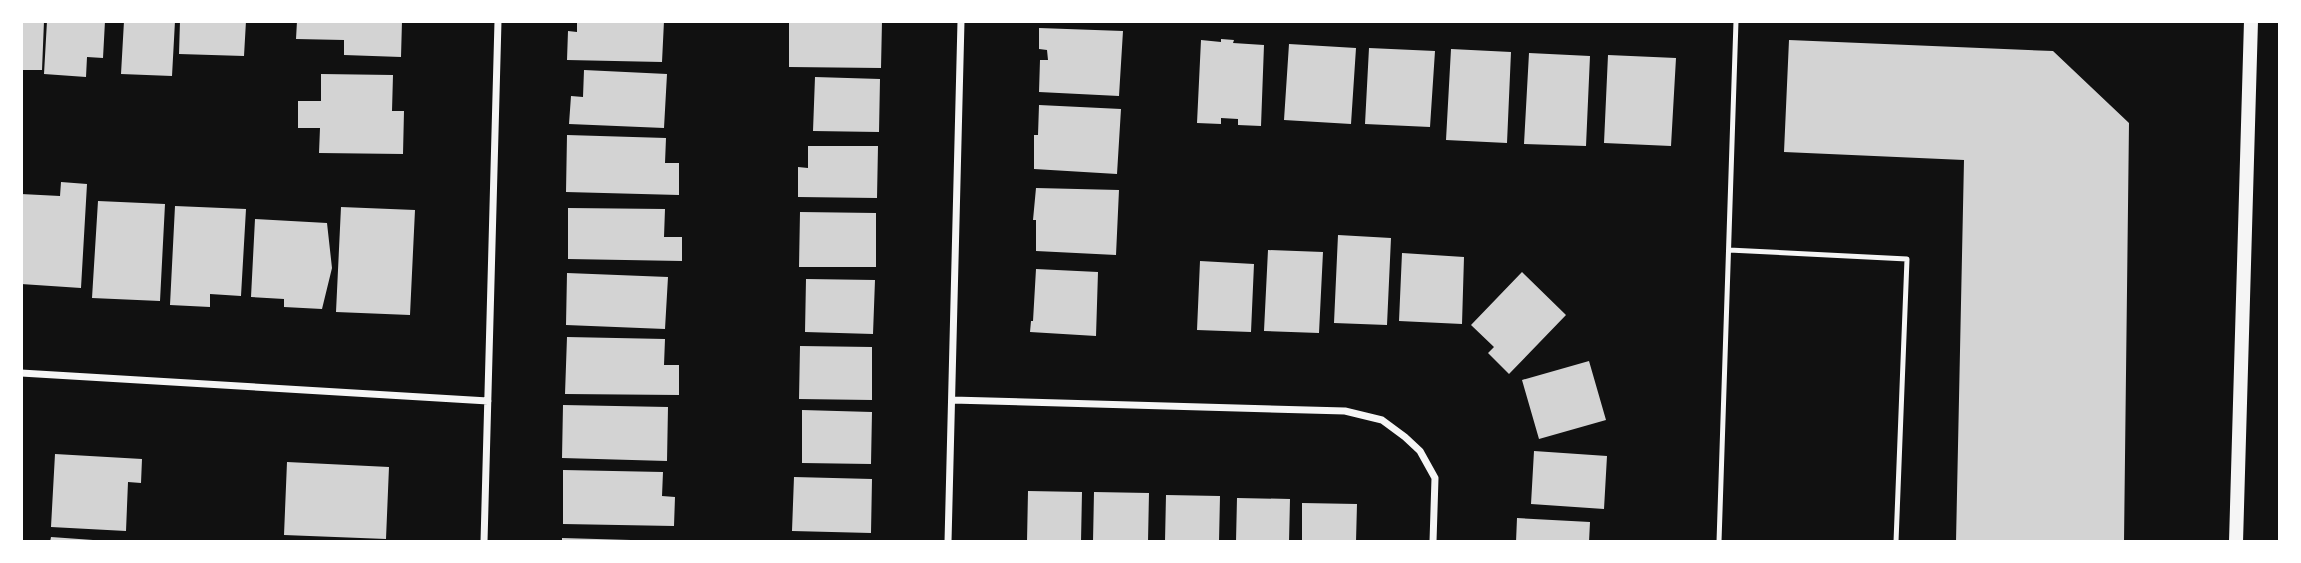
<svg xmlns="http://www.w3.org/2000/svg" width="2301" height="563" font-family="'PT Sans Narrow',sans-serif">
<rect width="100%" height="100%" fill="#111"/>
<path fill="#d3d3d3" d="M 21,21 L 44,21 L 42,70 L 21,70 Z
M 47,21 L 105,21 L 103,58 L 87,57 L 86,77 L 44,74 Z
M 124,21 L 175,21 L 172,76 L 121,74 Z
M 180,21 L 246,21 L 244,56 L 179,54 Z
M 297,21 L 402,21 L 401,57 L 344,55 L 344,40 L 296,39 Z
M 577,21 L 664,21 L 662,62 L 567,60 L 568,31 L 577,32 Z
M 789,21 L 882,21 L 881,68 L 789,67 Z
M 1039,28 L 1123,31 L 1119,96 L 1039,92 L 1040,60 L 1048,60 L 1047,50 L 1039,49 Z
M 1221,39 L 1234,40 L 1233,43 L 1264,45 L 1261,126 L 1238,125 L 1238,119 L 1221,118 L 1221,124 L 1197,123 L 1201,40 L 1221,42 Z
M 1789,40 L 2053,51 L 2129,123 L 2124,542 L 1956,542 L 1964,160 L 1784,152 Z
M 1289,44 L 1356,48 L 1351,124 L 1284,120 Z
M 1369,48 L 1435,51 L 1430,127 L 1365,124 Z
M 1451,49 L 1511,52 L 1507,143 L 1446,140 Z
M 1529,53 L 1590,56 L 1586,146 L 1524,144 Z
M 1608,55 L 1676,58 L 1671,146 L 1604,143 Z
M 584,70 L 667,74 L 664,128 L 569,124 L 571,96 L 583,97 Z
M 321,74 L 393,75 L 392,111 L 404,111 L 403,154 L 319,153 L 320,128 L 298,128 L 298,101 L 321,101 Z
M 815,77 L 880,79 L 879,132 L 813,131 Z
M 1039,105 L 1121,109 L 1117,174 L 1034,169 L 1034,135 L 1038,135 Z
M 567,135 L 666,138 L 665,163 L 679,163 L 679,195 L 566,192 Z
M 808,146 L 878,146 L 877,198 L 798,197 L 798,167 L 808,168 Z
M 61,182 L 87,184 L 81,288 L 21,284 L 21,194 L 60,196 Z
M 1036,188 L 1119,190 L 1116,255 L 1036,251 L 1036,220 L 1033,220 Z
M 98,201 L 165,204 L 160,301 L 92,298 Z
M 175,206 L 246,209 L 241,296 L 210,294 L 210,307 L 170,305 Z
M 341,207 L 415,210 L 410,315 L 336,312 Z
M 568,208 L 665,209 L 664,237 L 682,237 L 682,261 L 568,259 Z
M 800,212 L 876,213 L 876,267 L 799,267 Z
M 255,219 L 327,223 L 332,268 L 322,309 L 284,307 L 284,299 L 251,297 Z
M 1338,235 L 1391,238 L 1387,325 L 1334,323 Z
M 1268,250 L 1323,252 L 1319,333 L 1264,331 Z
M 1402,253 L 1464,257 L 1462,324 L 1399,321 Z
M 1200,261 L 1254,264 L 1251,332 L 1197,330 Z
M 1036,269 L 1098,272 L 1096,336 L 1030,332 L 1031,321 L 1033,321 Z
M 1522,272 L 1566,315 L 1509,374 L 1488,353 L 1494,347 L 1471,325 Z
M 567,273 L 668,277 L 665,329 L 566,325 Z
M 806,279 L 875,280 L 873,334 L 805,332 Z
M 567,337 L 665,339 L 664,365 L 679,365 L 679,395 L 565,394 Z
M 800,346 L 872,347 L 872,400 L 799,399 Z
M 1589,361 L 1606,420 L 1539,439 L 1522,380 Z
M 563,405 L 668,407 L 667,461 L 562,458 Z
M 802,410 L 872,412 L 871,464 L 802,463 Z
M 1534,451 L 1607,456 L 1604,509 L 1531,504 Z
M 55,454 L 142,459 L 141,483 L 128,482 L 126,531 L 51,527 Z
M 287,462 L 389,467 L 386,539 L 284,535 Z
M 563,470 L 663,472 L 662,496 L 675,497 L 674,526 L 563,524 Z
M 794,477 L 872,479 L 871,533 L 792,531 Z
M 1028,491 L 1082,492 L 1081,542 L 1027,542 Z
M 1094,492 L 1149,493 L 1148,542 L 1093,542 Z
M 1166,495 L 1220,496 L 1219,542 L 1165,542 Z
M 1237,498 L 1290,499 L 1289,542 L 1236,542 Z
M 1302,503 L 1357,504 L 1356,542 L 1302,542 Z
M 1517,518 L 1590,522 L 1589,542 L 1516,542 Z
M 51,537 L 93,540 L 93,542 L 50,542 Z
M 562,538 L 631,540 L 631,542 L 562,542 Z"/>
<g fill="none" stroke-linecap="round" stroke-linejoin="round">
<path stroke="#f5f5f5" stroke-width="5" d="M 1729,250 L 1907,259 L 1896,542
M 1719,542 L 1736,21"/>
<path stroke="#f5f5f5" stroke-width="7" d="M 21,373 L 488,401
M 952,400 L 1345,411 L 1382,420 L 1405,437 L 1420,451 L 1435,478 L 1433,542
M 484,542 L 498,21
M 948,542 L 961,21"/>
<path stroke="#f5f5f5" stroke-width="14" d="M 2236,542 L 2251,21"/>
</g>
<rect width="2301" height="563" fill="none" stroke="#ffffff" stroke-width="46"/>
</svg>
